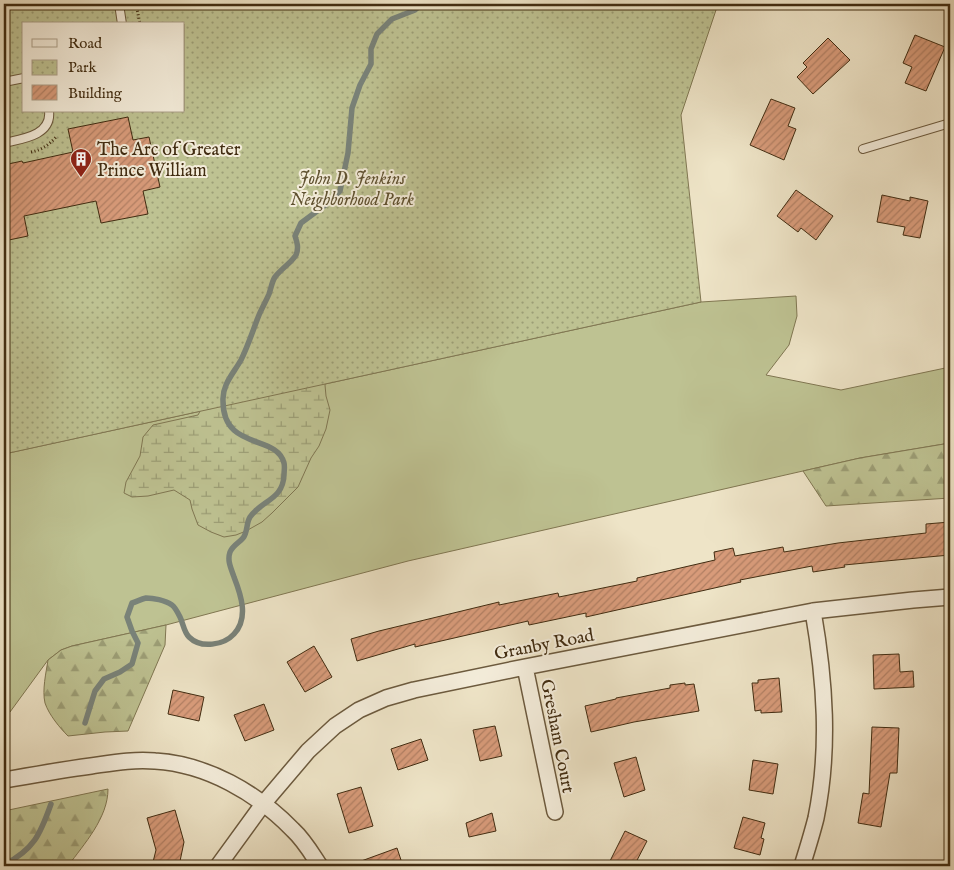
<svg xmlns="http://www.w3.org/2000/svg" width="954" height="870" font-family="'IM FELL English',serif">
<defs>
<pattern id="forest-firs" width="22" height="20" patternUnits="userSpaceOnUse" patternTransform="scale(1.25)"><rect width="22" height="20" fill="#bec292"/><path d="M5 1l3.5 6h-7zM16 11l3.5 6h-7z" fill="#9c9e76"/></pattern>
<pattern id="wetland-marsh" width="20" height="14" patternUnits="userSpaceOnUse" patternTransform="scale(1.25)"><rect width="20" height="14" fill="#bec292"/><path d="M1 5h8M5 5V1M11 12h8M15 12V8" fill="none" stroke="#9c9e76"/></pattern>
<pattern id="park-dots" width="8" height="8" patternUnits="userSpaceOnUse" patternTransform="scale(1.25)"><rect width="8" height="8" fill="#bec292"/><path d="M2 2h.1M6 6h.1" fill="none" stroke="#9c9e76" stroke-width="1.8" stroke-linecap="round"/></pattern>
<pattern id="building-hatch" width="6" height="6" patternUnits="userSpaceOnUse" patternTransform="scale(1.25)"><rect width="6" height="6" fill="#d89b7a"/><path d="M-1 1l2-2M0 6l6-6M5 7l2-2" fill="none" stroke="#b17f63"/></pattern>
</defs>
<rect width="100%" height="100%" fill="#eee4c7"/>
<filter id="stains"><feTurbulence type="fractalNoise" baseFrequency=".004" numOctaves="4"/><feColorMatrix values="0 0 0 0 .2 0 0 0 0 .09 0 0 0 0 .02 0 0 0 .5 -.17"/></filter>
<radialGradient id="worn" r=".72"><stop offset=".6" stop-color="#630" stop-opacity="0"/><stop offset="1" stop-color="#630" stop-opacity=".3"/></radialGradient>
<path fill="#bec292" stroke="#807752" d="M 796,296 L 797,316 L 789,345 L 766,375 L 841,390 L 950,367 L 950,443 L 860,458 L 408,561 L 166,625 L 72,646 L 61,650 L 48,660 L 10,712 L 4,683 L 4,454 L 701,302 Z"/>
<path fill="url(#forest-firs)" stroke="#807752" d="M 950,443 L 950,498 L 826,506 L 803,471 L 860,458 Z
M 166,625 L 165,645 L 128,731 L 105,732 L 68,736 C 60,728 49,715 45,703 C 42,690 46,673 48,660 L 61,650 L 72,646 Z
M 108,789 C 108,818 84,844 68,866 L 4,866 L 4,811 Z"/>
<path fill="url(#wetland-marsh)" stroke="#807752" d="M 324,374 L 326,396 L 330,410 L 326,429 L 319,446 L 311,458 L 298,487 L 272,513 L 262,522 L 246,531 L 236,535 L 224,537 L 211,532 L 198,525 L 192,509 L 190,500 L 174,490 L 148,496 L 132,497 L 124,493 L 126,482 L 140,456 L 143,437 L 153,425 L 198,415 L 206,400 Z"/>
<path fill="url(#park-dots)" stroke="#807752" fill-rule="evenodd" d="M 4,4 L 718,4 L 681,115 L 701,302 L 9,453 L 4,429 ZM 24,24 L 184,24 L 184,111 L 24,111 Z"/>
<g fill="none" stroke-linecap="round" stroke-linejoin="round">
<path stroke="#798279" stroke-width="5.5" d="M 85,723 L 95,691 L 104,679 L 120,672 L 132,664 L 138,643 L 132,631 L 127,617 L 132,603 C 136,602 141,599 146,598 C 153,598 165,600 172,605 C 175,607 178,613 180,617 C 183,623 184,632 189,637 C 201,649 224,645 234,634 C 249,618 241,595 234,577 C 231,568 227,561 230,552 C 233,545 239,543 243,538 C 248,532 246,523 250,517 C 262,500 283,500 284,475 C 284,471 285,467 284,463 C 277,434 223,451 223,401 C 222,385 233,374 241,360 C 248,346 253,330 259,315 C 262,308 266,301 269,294 C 271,289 272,281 275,277 C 281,269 291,263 296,255 C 299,248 297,242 295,236 L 301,223 L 328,203 L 340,191 L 348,153 L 352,108 L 360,85 L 371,64 L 371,49 L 377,34 L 392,19 L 415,10 L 422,4
M 4,865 C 34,849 40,835 51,804"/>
</g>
<path fill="url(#building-hatch)" stroke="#412c11" d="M 915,35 L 945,47 L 926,91 L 905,83 L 912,67 L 903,63 Z
M 828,38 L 850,60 L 813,94 L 797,77 L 807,67 L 803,63 Z
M 771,99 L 795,108 L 788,126 L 796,129 L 784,160 L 750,145 Z
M 128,117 L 133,140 L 149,137 L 160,187 L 143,191 L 148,214 L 101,223 L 96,201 L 24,216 L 28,236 L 4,241 L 4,165 L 22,161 L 23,163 L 73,152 L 68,129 Z
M 796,190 L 833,216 L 816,240 L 801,228 L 798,232 L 777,216 Z
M 882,195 L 910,201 L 910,197 L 928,201 L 920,238 L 903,235 L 905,227 L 877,222 Z
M 950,522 L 950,555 L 928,557 L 844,565 L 845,567 L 813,572 L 812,566 L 740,580 L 741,582 L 586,617 L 586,613 L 529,625 L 528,621 L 415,647 L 415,644 L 357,661 L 351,639 L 379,631 L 499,602 L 499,605 L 558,593 L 559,597 L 637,581 L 637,578 L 715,560 L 714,552 L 733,548 L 735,556 L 783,547 L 784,552 L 838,543 L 926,533 L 926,524 Z
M 314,646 L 332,677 L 305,692 L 287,662 Z
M 899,654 L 900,672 L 913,671 L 914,687 L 874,689 L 873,655 Z
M 779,678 L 782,712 L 761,713 L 761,710 L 755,711 L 752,683 L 758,683 L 758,680 Z
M 685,683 L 685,685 L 694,684 L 699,711 L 634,722 L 591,732 L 585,706 L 616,699 L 616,698 L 670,688 L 670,685 Z
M 173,690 L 204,697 L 199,721 L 168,714 Z
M 264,704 L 274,730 L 245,741 L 234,715 Z
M 495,726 L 502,756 L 480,761 L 473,730 Z
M 872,727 L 899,728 L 897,773 L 890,773 L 881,827 L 858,823 L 863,793 L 869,794 Z
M 421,739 L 428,760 L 398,770 L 391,749 Z
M 636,757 L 645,790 L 624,797 L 614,763 Z
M 753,760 L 778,764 L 773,794 L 749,790 Z
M 361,787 L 373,826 L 349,833 L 337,794 Z
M 175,810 L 184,842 L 179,866 L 152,866 L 156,850 L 147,818 Z
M 492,813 L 496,831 L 469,837 L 466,823 Z
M 743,817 L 765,823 L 761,838 L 764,839 L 760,855 L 734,848 Z
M 625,831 L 647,841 L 634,866 L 621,866 L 610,861 Z
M 397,848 L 403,866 L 354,866 L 353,864 Z"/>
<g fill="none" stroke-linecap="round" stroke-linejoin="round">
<g stroke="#6c5a3e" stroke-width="10">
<path id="lane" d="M 119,4 L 122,24
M 4,82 L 24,78
M 4,143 C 21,139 52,136 49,111
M 863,149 L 950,123"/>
</g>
<g stroke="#6c5a3e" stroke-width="18">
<path id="street" d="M 525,667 L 555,812
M 4,780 C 33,775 61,770 91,766 C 112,763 133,759 155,761 C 207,764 257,793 293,830 C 304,840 312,854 320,866
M 218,866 L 263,804 L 308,751 L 335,726 L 359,710 L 386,698 L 414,690 L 525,667 L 813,611 L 913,600 L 950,597
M 802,866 C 807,850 812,834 816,818 C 830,749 825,680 813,611"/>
</g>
<path stroke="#412c11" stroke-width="3" stroke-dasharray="1 2.5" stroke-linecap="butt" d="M 136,4 L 140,24
M 31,152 C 42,150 50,144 57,136"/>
<use href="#lane" stroke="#f4eddb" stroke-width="8"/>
<use href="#street" stroke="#f4eddb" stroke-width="15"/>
</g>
<defs>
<g id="building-pin" transform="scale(1.125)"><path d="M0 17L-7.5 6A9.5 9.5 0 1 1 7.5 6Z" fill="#8f2418" stroke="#f4eddb"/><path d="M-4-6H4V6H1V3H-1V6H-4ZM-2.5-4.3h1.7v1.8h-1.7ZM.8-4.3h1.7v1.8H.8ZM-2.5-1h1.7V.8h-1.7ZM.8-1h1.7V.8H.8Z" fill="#fff"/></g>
</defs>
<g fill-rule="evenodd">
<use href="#building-pin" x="81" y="159"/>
</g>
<g text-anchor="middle" stroke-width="4" stroke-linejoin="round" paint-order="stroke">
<g font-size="18" fill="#412c11" stroke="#f4eddb" text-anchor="start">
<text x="97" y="155">The Arc of Greater<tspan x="97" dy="21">Prince William</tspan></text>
</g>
<g font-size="18" font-style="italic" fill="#605231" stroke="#f4eddb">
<text x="352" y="184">John D. Jenkins<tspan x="352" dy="21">Neighborhood Park</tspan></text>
</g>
<g font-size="18" fill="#412c11" stroke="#f4eddb">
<text transform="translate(544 644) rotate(-11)" y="6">Granby Road</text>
<text transform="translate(558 736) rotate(79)" y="6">Gresham Court</text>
</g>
</g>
<rect width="954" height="870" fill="none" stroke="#eee4c7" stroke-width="20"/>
<rect x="5" y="5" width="944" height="860" fill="none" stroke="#412c11" stroke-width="2.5"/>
<rect x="10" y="10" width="934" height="850" fill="none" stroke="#412c11"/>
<rect x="22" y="22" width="162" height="90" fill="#f4eddb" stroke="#aca08a"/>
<rect x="32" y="39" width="25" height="8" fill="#f4eddb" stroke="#aca08a"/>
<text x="68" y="48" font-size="15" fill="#412c11">Road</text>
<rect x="32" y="60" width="25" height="15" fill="url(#park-dots)" stroke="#aca08a"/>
<text x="68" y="72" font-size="15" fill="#412c11">Park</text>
<rect x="32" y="85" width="25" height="15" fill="url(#building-hatch)" stroke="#aca08a"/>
<text x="68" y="98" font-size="15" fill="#412c11">Building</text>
<rect width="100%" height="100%" filter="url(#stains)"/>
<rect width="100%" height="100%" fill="url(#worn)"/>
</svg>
